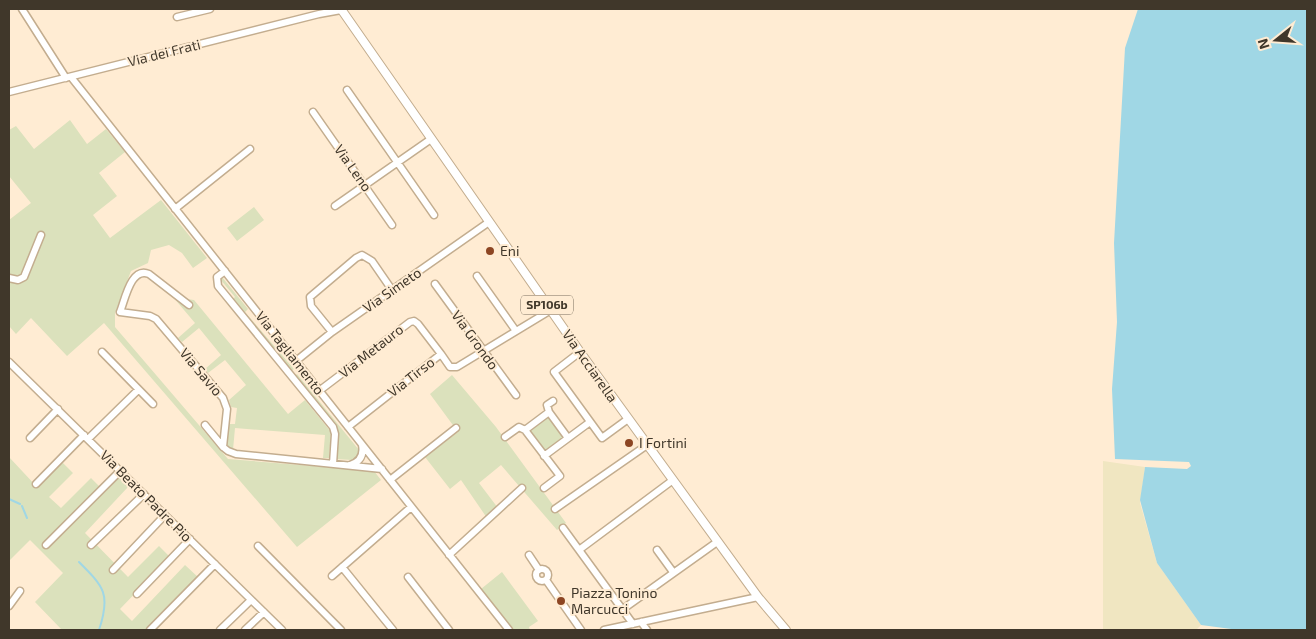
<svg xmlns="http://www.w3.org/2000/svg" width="1316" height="639" font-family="'Exo 2',sans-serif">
<rect width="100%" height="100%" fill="#ffecd3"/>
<path fill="#dbe1bc" d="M 70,120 L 87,144 L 106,129 L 125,152 L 99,173 L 117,196 L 93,215 L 110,238 L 161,200 L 207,258 L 193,268 L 182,253 L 169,245 L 151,250 L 148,263 L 131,271 L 115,313 L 115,327 L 228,459 L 374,471 L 381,480 L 297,547 L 104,323 L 67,356 L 31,318 L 16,334 L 9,326 L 9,220 L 31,203 L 9,176 L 9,130 L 16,126 L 34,149 Z
M 254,207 L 264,220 L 237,241 L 227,228 Z
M 222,277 L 248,309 L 245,312 L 294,369 L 290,372 L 231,301 L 235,297 L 220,279 Z
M 173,297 L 194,300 L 288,414 L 305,400 L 331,432 L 329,458 L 323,458 L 325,435 L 235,428 L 233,450 L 226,447 L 229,424 L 235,424 L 237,408 L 231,407 L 229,400 L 246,385 L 225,360 L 208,373 L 205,369 L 221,355 L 199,328 L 182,342 L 178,338 L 195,323 Z
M 297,374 L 359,450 L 356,458 L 352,460 L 336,459 L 338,434 L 294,377 Z
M 452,375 L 496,427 L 566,523 L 557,530 L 501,465 L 479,483 L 498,508 L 487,518 L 461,480 L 450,489 L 425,457 L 458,432 L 430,394 Z
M 548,416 L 564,439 L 546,453 L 529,430 Z
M 9,457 L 37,487 L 62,462 L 73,473 L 49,497 L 61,508 L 91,478 L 105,492 L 119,477 L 128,487 L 85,533 L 128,577 L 159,546 L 170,557 L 120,609 L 132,621 L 185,565 L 199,578 L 147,630 L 62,630 L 35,602 L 63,573 L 30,540 L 9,561 Z
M 502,572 L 538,621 L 529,627 L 530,630 L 514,630 L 481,589 Z"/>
<path fill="#f0e6c1" d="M 1103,461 L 1145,467 L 1140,503 L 1157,563 L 1201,625 L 1196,630 L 1103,630 Z"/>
<path fill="#a0d7e5" d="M 1138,9 L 1307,9 L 1307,630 L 1239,630 L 1201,625 L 1157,563 L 1140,500 L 1145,467 L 1187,469 L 1191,466 L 1189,462 L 1115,459 L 1112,389 L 1117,322 L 1114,243 L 1125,48 Z"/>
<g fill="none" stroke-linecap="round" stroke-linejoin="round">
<path stroke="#a0d7e5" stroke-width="2" d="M 9,499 L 20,504
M 22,506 L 27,518
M 79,562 C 104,587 111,594 99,630"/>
<g stroke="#c3ad8f" stroke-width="9">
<path id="minor" d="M 22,9 L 66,78
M 177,17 L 210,9
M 71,77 L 509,630
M 347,90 L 434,215
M 9,92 L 319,14 L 341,10
M 313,112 L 392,225
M 335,206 L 431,139
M 175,209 L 250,149
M 225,271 L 217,277 L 218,286 L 333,427 L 335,434 L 333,464
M 477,276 L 516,331
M 9,278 L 18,280 L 24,277 L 41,235
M 435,284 L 516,395
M 189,305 L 149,274 C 131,266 125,300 120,312 L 150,316 L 156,319 L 223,398 L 227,409 L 223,447 L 228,451 L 236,454 L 382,469
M 332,332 L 311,306 L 310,297 L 356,258 L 362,255 L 372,261 L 392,290
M 102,352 L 153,404
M 580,352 L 554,372 L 602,438 L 628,419
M 296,361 L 332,332 L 489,222
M 9,362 L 282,630
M 319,391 L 410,322 L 414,321 L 418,324 L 441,354
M 549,412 L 547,405 L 553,401
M 205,425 L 223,447
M 348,427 L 441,354 L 450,367 L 457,367 L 551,310
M 525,430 L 560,476 L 544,488
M 505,437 L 519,427 L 525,430 L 549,412 L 568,438
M 30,438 L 58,409
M 88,439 L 138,390
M 544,456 L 590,422
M 350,465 C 360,462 364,455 362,445
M 390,480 L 456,428
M 36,484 L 84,435
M 555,509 L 647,445
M 563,528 L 633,624
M 46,545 L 120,471
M 91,545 L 144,494
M 258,546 L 341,630
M 579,550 L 673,480
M 657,550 L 673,572
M 449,555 L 522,488
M 529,555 L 539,570
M 342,567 L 393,630
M536 575a6 6 0 1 1 12 0a6 6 0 1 1-12 0Z
M 113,570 L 165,515
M 332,576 L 411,507
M 408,577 L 449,630
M 546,580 L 581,630
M 137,594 L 190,539
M 9,606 L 20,591
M 623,609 L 717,542
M 641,622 L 647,630
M 150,630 L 215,564
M 220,630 L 251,600
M 245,630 L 264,612
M 604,630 L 758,597"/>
</g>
<g stroke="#c3ad8f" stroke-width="10">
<path id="major" d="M 341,9 L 580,352 L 758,597 L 786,630"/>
</g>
<use href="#minor" stroke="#fff" stroke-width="6"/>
<use href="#major" stroke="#fff" stroke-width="8"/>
</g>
<g fill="#8d4623" stroke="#ffecd3" stroke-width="2">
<circle cx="490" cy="251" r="5"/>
<circle cx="629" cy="443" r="5"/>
<circle cx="561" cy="601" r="5"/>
</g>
<g text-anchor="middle" stroke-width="4" stroke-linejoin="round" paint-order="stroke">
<rect fill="#ffecd3" stroke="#796d5d" stroke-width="1" x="521" y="295.5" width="52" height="19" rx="4"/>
<g font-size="12" font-weight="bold" fill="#40372a">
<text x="547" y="309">SP106b</text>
</g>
<g font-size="14" fill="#40372a" stroke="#ffecd3">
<text transform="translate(164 53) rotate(-14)" y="5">Via dei Frati</text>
<text transform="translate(353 168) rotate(55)" y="5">Via Leno</text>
<text transform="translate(392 290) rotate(-35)" y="5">Via Simeto</text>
<text transform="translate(475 340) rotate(54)" y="5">Via Grondo</text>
<text transform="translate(371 351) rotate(-38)" y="5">Via Metauro</text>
<text transform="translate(290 353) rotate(52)" y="5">Via Tagliamento</text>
<text transform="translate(590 366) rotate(55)" y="5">Via Acciarella</text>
<text transform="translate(201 372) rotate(50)" y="5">Via Savio</text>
<text transform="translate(411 377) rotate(-38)" y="5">Via Tirso</text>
<text transform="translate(146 496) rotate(45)" y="5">Via Beato Padre Pio</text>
</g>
<g font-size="14" fill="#40372a" stroke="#ffecd3" text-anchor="start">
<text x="500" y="256">Eni</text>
<text x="639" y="448">I Fortini</text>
<text x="571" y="598">Piazza Tonino<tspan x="571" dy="16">Marcucci</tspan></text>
</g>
</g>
<rect width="1316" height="639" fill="none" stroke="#40372a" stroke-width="20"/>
<g transform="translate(1276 40) rotate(253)" stroke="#ffecd3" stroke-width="4" paint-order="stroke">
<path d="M0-4L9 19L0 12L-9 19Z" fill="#40372a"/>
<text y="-8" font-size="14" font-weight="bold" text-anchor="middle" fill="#40372a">N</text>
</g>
</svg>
